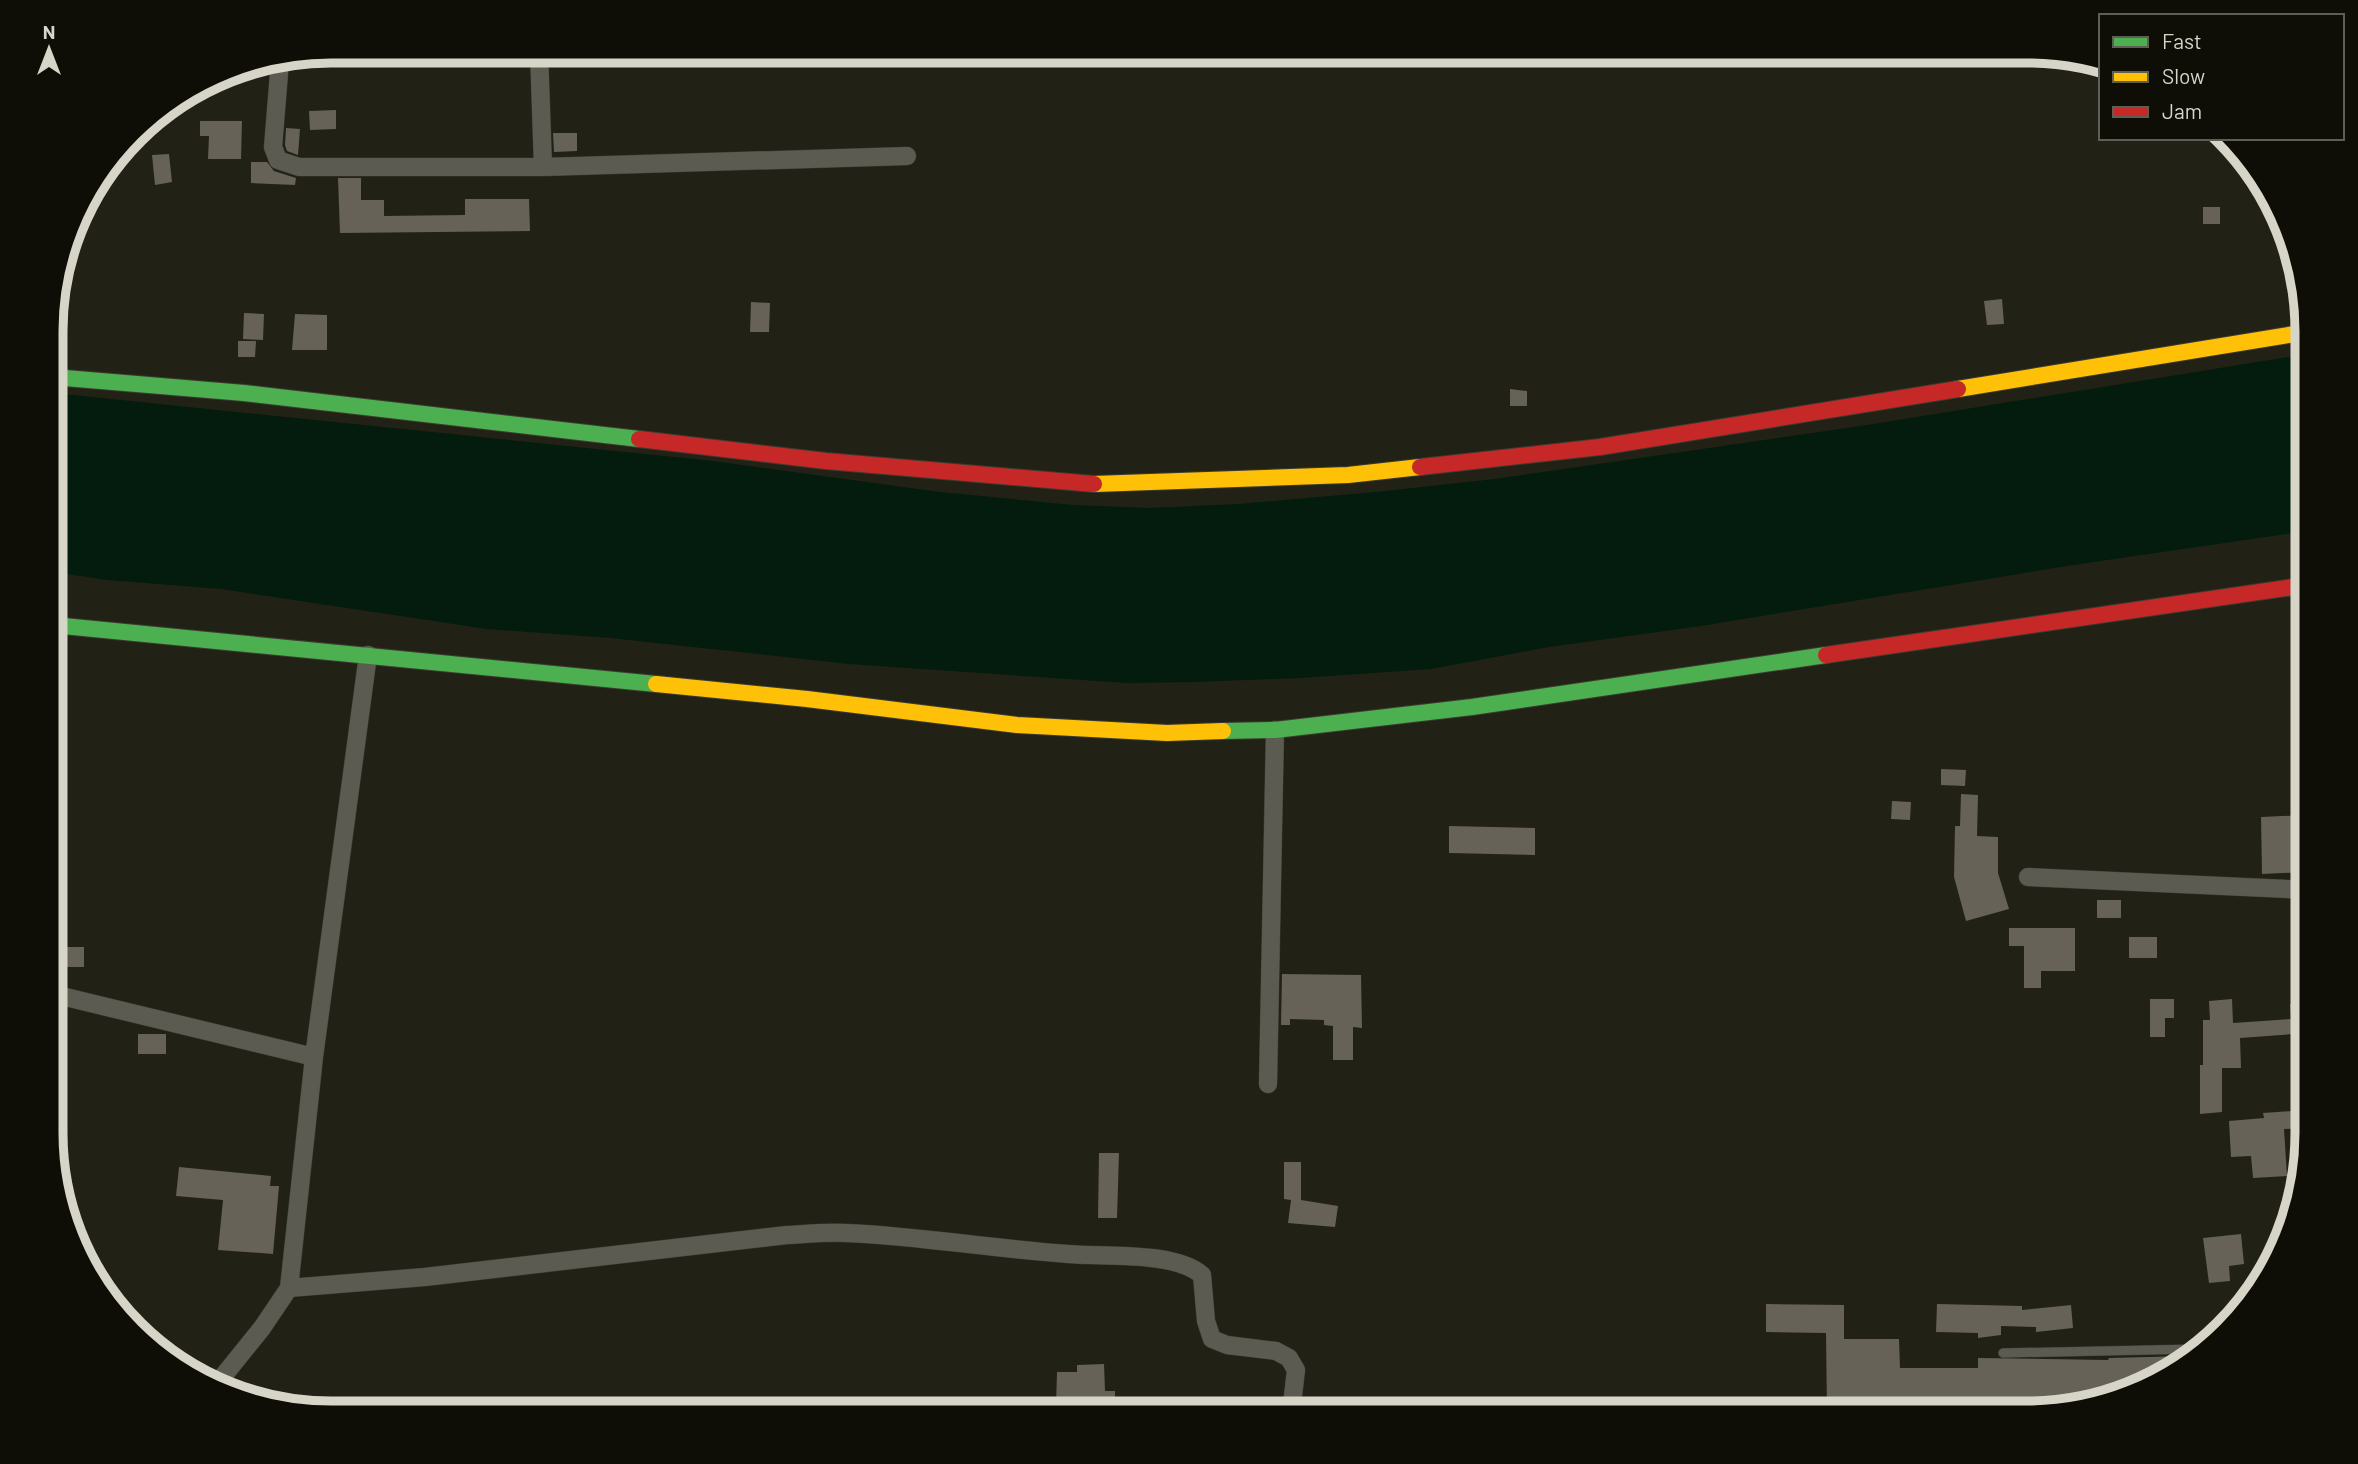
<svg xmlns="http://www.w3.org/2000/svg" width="2358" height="1464" font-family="Barlow,sans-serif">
<rect width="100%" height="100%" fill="#222115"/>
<path fill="#031c0d" d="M 2307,354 L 2307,531 L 2073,565 L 1701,626 L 1549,647 L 1431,669 L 1301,678 L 1196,682 L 1127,683 L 849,664 L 611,638 L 487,629 L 221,589 L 108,580 L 53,572 L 53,393 L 713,461 L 940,492 L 1073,505 L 1150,508 L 1239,504 L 1376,492 L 1495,479 L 1867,425 Z"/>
<path fill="#666258" d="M 336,110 L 336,129 L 310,130 L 309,111 Z
M 200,121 L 242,121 L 241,159 L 208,159 L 209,136 L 200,136 Z
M 286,128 L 300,129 L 298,155 L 287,151 L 285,145 Z
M 553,133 L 577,133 L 577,151 L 554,152 Z
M 169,154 L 172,182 L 155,185 L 152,155 Z
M 251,162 L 267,162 L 274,171 L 296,178 L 295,185 L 251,183 Z
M 338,178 L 361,178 L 361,200 L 384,200 L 384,216 L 465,215 L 465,199 L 529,199 L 530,231 L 340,233 Z
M 2203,207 L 2220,207 L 2220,224 L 2203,224 Z
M 2002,299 L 2004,324 L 1987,325 L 1984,301 Z
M 751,302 L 770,303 L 769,332 L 750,332 Z
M 244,313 L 264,314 L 263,340 L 243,339 Z
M 295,314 L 327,315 L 327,350 L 292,350 Z
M 238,341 L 256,341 L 255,357 L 238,357 Z
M 1510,389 L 1527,391 L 1527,406 L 1510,406 Z
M 1941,769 L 1966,770 L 1965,786 L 1941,785 Z
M 1961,794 L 1978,795 L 1977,836 L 1998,837 L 1998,873 L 2009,909 L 1966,921 L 1954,877 L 1955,826 L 1960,826 Z
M 1892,801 L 1911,802 L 1910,820 L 1891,819 Z
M 2306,815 L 2307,872 L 2262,874 L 2261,817 Z
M 1449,826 L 1535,828 L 1535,855 L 1449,853 Z
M 2097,900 L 2121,900 L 2121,918 L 2097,918 Z
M 2009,928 L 2075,928 L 2075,971 L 2041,971 L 2041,988 L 2024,988 L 2024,946 L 2009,946 Z
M 2129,937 L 2157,937 L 2157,958 L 2129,958 Z
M 56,947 L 84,947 L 84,967 L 56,967 Z
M 1282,974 L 1361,975 L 1362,1028 L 1353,1027 L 1353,1060 L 1333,1060 L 1333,1026 L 1324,1025 L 1324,1020 L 1290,1019 L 1290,1025 L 1281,1025 Z
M 2150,999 L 2174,999 L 2174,1018 L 2165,1018 L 2165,1037 L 2150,1037 Z
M 2232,999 L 2233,1023 L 2291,1019 L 2290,1004 L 2307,1002 L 2307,1057 L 2296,1057 L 2293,1034 L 2240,1038 L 2241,1068 L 2222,1068 L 2222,1112 L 2200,1114 L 2200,1065 L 2203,1065 L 2203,1020 L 2210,1020 L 2209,1001 Z
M 138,1034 L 166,1034 L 166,1054 L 138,1054 Z
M 2307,1110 L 2307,1128 L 2284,1129 L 2287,1176 L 2253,1178 L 2251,1156 L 2231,1157 L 2229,1121 L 2264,1118 L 2263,1113 Z
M 1099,1153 L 1119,1153 L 1117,1218 L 1098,1218 Z
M 1284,1162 L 1301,1162 L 1301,1200 L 1338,1206 L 1335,1227 L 1288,1223 L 1291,1200 L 1284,1199 Z
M 179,1167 L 271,1176 L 270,1186 L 279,1186 L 273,1254 L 218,1250 L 223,1200 L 176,1196 Z
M 2241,1234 L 2244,1264 L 2229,1266 L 2230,1281 L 2209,1283 L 2203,1238 Z
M 1766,1304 L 1844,1305 L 1844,1339 L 1899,1339 L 1900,1368 L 1978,1368 L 1978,1358 L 2108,1360 L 2109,1358 L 2188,1356 L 2167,1376 L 2045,1413 L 1827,1413 L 1826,1333 L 1766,1332 Z
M 1937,1304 L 2022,1306 L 2022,1310 L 2071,1305 L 2073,1328 L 2036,1332 L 2036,1327 L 2001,1326 L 2001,1335 L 1978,1338 L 1978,1333 L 1936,1332 Z
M 1104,1364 L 1105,1391 L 1115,1391 L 1115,1407 L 1056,1406 L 1057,1372 L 1077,1372 L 1077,1365 Z"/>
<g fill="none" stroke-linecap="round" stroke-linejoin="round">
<g stroke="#3c3b32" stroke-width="10">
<path id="lane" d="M 2003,1353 L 2196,1349"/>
</g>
<g stroke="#3c3b32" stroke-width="19">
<path id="street" d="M 539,51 L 543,167 L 907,156
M 280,61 L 273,147 L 278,160 L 299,167 L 543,167
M 2028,877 L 2307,890
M 53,994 L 314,1057
M 1268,1084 L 1275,730
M 289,1288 L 425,1277 L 787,1235 C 806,1234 826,1232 846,1233 C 920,1236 994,1249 1068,1254 C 1105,1257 1174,1251 1202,1275 L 1206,1321 L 1212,1339 L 1227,1345 L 1276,1351 L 1289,1358 L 1296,1370 L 1291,1413
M 216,1385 L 262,1328 L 289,1288 L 314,1057 L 368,655"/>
</g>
<g stroke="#3c3b32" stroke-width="18">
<path id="fast" d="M 53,377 L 244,393 L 639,439
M 53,625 L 656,684
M 1223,731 L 1275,730 L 1472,707 L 1826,655"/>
</g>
<g stroke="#3c3b32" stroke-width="18">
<path id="slow" d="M 1958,389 L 2307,332
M 1094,484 L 1348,475 L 1420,467
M 656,684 L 807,699 L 1017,725 L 1167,733 L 1223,731"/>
</g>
<g stroke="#3c3b32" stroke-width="18">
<path id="jam" d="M 639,439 L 826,461 L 1094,484
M 1420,467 L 1600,447 L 1958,389
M 1826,655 L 2307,585"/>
</g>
<use href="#lane" stroke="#5c5b52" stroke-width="9"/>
<use href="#street" stroke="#5c5b52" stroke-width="18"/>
<use href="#fast" stroke="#4caf50" stroke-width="16"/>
<use href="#slow" stroke="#ffc107" stroke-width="16"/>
<use href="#jam" stroke="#c62828" stroke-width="16"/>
</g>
<path d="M0 0H2358V1464H0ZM331 63H2027A268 268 0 0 1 2295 331V1133A268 268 0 0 1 2027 1401H331A268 268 0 0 1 63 1133V331A268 268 0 0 1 331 63Z" fill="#0f0e06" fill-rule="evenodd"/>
<path fill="none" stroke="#d7d5c8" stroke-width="9" d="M331 63H2027A268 268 0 0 1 2295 331V1133A268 268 0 0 1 2027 1401H331A268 268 0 0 1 63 1133V331A268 268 0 0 1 331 63Z"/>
<rect x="2099" y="14" width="245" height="126" fill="#0f0e06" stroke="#5f5e54" stroke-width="2"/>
<rect x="2113" y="37" width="35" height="10" fill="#4caf50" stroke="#5f5e54" stroke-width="2"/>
<text x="2162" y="49" font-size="21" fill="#d7d5c8">Fast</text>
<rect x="2113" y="72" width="35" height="10" fill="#ffc107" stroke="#5f5e54" stroke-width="2"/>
<text x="2162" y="84" font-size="21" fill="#d7d5c8">Slow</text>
<rect x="2113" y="107" width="35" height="10" fill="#c62828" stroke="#5f5e54" stroke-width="2"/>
<text x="2162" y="119" font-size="21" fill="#d7d5c8">Jam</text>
<g transform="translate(49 49)" stroke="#0f0e06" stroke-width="5" paint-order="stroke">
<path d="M0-5L12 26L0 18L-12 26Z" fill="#d7d5c8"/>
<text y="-10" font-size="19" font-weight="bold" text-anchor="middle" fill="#d7d5c8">N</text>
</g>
</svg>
